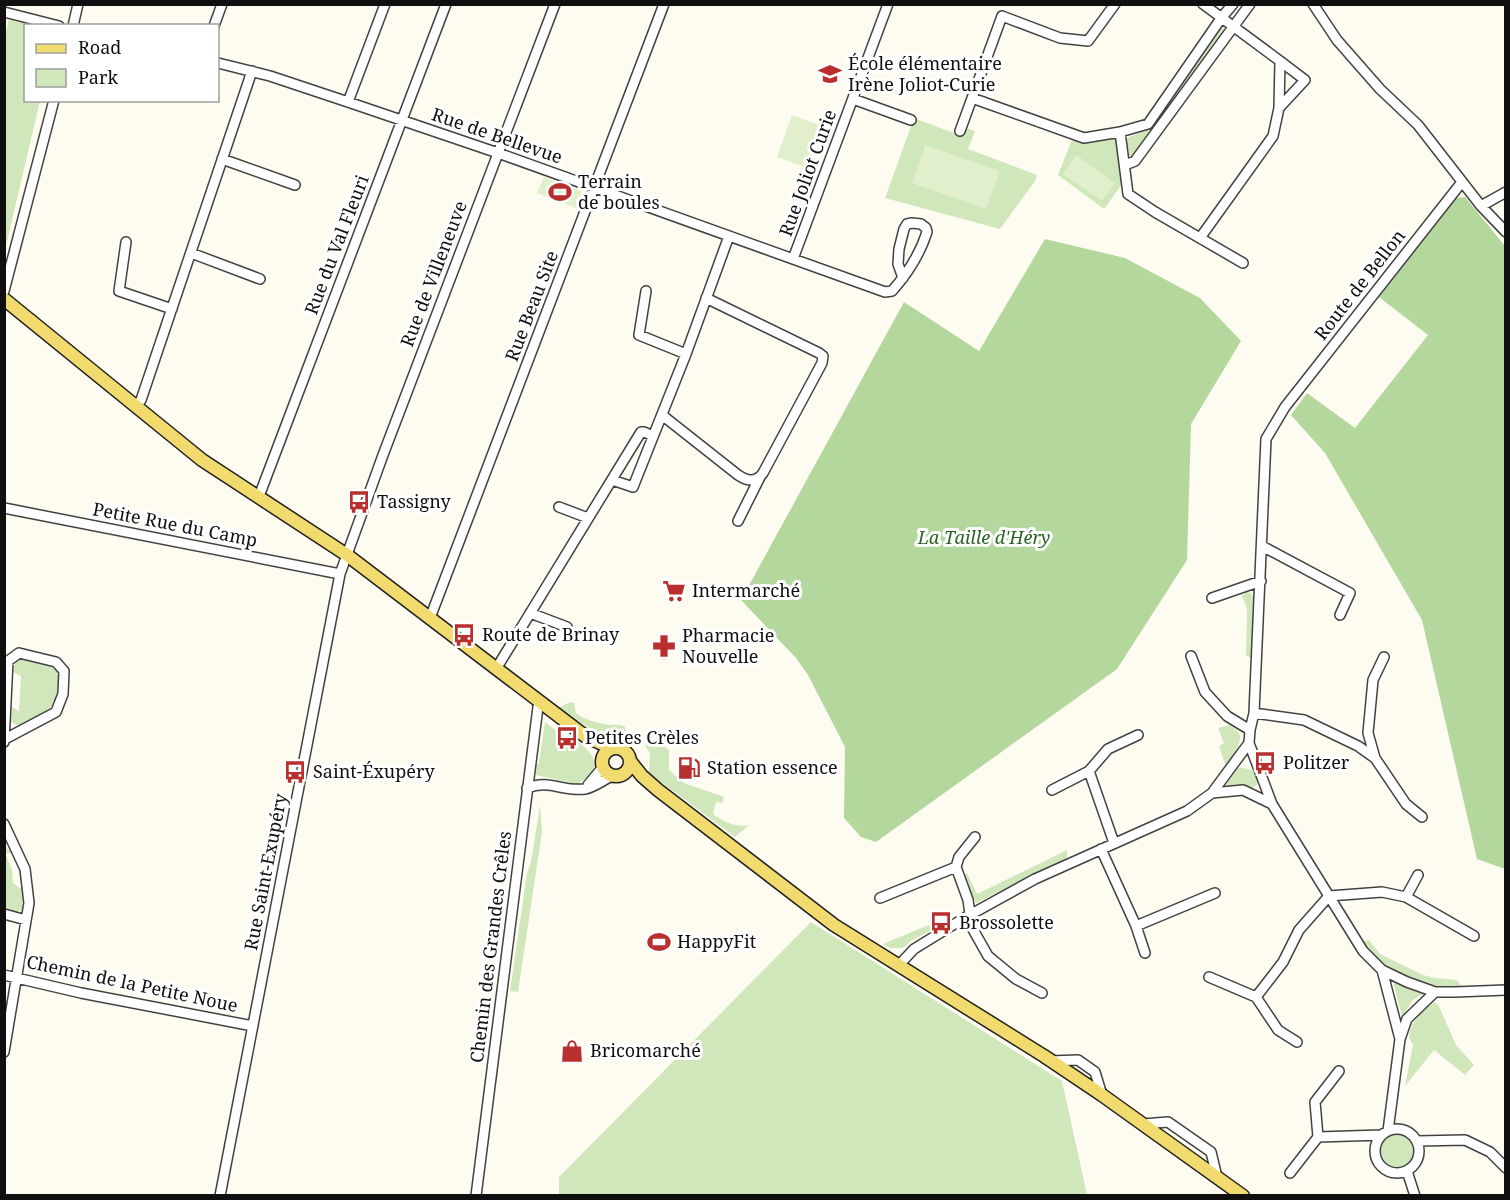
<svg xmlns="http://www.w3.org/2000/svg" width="1510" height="1200" font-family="'Noto Serif',serif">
<rect width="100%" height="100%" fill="#fefcf1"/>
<path fill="#d0e7bc" d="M 9,20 L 30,25 L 26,26 L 26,100 L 40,101 L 5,250 L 4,39 Z
M 1221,27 L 1226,30 L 1132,158 L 1128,156 L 1126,141 L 1129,137 L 1147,130 Z
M 914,118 L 962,136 L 966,128 L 975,131 L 968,149 L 1037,175 L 1035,181 L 1000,229 L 885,198 Z
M 1075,139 L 1083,142 L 1116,139 L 1122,184 L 1104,209 L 1058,175 L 1071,142 Z
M 1247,592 L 1251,593 L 1255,600 L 1252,658 L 1246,656 L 1247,609 L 1242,596 Z
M 22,659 L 53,665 L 58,668 C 63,707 50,710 19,726 L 11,722 L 12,707 L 19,711 L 21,676 L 13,672 L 16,660 Z
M 570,702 L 574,703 L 576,713 C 584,720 599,723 610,725 C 616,725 620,724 625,727 L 626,734 L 612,733 L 601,736 L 558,708 Z
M 545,722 L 568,740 L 577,740 C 589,752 598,756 593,774 L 577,784 L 536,775 L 536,766 L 539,763 Z
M 1230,725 C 1233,728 1239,731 1240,736 C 1242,743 1230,760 1226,767 L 1219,746 L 1224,743 L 1218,728 Z
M 653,742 L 662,744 L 669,750 L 669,770 L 684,783 L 724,797 L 722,803 L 716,802 L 713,814 C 724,822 736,828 749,825 L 735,837 L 649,773 L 650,754 L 645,745 Z
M 1238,768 L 1244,768 L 1252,770 L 1259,780 L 1256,786 L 1251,788 L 1224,788 Z
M 540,805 L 542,832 L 518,992 L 510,991 L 527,873 L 531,862 Z
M 4,846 L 13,853 L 5,853 L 12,870 L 13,883 L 23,890 L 22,910 L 17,912 L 5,909 Z
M 1067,850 L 1067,858 L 976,903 L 963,876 L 967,873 L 977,894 Z
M 811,922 L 1062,1081 L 1087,1195 L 559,1195 L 559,1177 Z
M 931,924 L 930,931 L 911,941 L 906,946 L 902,948 L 890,948 L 883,944 Z
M 1369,940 L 1380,954 L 1423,975 L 1435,978 L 1457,980 L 1462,987 C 1452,988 1443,989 1433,987 C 1416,983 1382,968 1371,954 C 1368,950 1366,945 1364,941 Z
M 1393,981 L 1425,993 L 1413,1000 L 1402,1017 Z
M 1435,1002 L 1439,1006 L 1456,1045 L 1474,1065 L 1465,1075 L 1434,1050 L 1405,1086 L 1413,1045 C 1401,1029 1423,1011 1435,1002 Z
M1381 1150a17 17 0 1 1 34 0a17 17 0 1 1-34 0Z"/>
<path fill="#b3d79c" d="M 1465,197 L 1505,246 L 1505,869 L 1477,859 L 1422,620 L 1325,453 L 1291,415 L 1307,393 L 1355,428 L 1428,335 L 1379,297 L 1456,198 Z
M 1045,239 L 1125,258 L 1200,298 L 1241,341 L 1191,424 L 1187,560 L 1117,669 L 876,842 L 861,837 L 844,818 L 845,747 L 808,675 L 796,658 L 741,600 L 904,302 L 979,351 Z"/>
<path fill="#e1efcd" d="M 792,115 L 822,126 L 807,168 L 777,157 Z
M 925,145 L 1000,171 L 986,209 L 912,183 Z
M 1076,155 L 1115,183 L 1102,201 L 1063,174 Z
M 544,177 L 580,190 L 583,196 L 578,209 L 537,193 Z"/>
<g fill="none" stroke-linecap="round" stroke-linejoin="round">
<g stroke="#424242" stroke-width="12">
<path id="minor" d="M 1203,4 L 1280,61 L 1279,108
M 1313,4 L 1337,40 L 1380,89 L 1418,125 L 1481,206 L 1506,232
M 4,12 L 59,26
M 73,26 L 78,4
M 214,26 L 222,4
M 218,63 L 270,76 L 348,102 L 498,153 L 885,292 L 892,291 C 908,273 920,254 927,232 L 926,228 L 921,224 L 912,223 L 907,224 L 904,229 L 899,249 L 898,264 L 903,278
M 972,98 L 1084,138 L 1120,132 L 1148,124 L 1222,17 L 1233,4
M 853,99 L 911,120
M 348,102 L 385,4
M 960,131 L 1002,16 L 1060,38 L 1088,41 L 1115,4
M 1120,132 L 1128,194 L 1155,212 L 1243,263
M 222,159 L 295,185
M 1125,165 L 1135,161 L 1250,4
M 1462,182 L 1285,407 L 1266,439 L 1254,713 L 1250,730 L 1249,743 L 1272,804 L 1363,951 L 1382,970 L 1407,982 L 1435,992 L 1455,992 L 1506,990
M 1481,206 L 1506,192
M 1200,238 L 1273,136 L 1279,108 L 1305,80 L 1280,61
M 126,242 L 119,291 L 172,309
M 191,253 L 260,279
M 793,259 L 888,4
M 4,291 L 54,100
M 646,291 L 639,335 L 686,354
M 136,406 L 141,400 L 252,71
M 662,415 L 738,475 C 747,481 756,483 763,473 L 822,363 L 823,356 L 819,353 L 706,298
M 612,480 L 633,487 L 686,354 L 729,236
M 258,497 L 261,491 L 446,4
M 559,507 L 588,518
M 4,508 L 340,574
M 738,521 L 760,477
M 1262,546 L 1350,593 L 1340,615
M 1212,598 L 1261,581
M 530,613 L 567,627
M 430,618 L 664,4
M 1191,656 L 1205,692 L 1227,716 L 1250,730
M 1384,657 L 1373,680 L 1368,733 L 1375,758 L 1406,804 L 1422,817
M 496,669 L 641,432 L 644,432 L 653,436
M 1254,713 L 1304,720 L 1358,746 L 1375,758
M 4,742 L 8,661 L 19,653 L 56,662 L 64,671 L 63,694 L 56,712 L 5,739
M 1089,771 L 1114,843
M 588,785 L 603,767
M 527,788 C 549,779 563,792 585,789 C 595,787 603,780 612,776
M 1052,790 L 1089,771 L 1108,749 L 1138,735
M 1212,793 L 1243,790 L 1272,804
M 4,824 L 25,869 L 29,903 L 4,1052
M 1101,849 L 1136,926 L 1145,953
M 956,867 L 968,900 L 970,914
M 1406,897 L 1418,875
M 880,898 L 956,867 L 959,857 L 975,837
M 4,914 L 26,920
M 966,917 L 988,956 L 1016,979 L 1042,993
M 1136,926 L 1215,893
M 899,965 L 914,949 L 966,917 L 1035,879 L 1187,811 L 1212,793 L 1249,743
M 1382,970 L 1400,1039
M 4,975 L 81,993 L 253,1026
M 1209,977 L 1256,997 L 1278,1030 L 1297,1042
M 1256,997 L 1283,962 L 1299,930 L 1329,896 L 1382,892 L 1406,897 L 1474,936
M 1050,1061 L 1078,1060 L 1095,1072 L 1102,1095
M 1143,1124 L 1168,1122 L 1211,1152 L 1217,1177
M1375 1151a22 22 0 1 1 44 0a22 22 0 1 1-44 0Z
M 1388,1131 L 1400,1039 L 1407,1019 L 1435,992
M 1318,1137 L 1315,1102 L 1339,1071
M 1417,1141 L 1465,1140 L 1490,1152 L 1506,1168
M 1407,1171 L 1415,1196
M 1290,1173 L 1318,1137 L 1381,1135
M 220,1196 L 340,574 L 383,455 L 555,4
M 476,1196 L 538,707 L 541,703"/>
</g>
<g stroke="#202020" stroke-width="15">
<path id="major" d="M 4,299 L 202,460 L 347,555 L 585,736 L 611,748
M602 762a14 14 0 1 1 28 0a14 14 0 1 1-28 0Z
M 630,761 L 642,776 L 658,790 L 834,925 L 1044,1056 L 1102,1095 L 1243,1196"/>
</g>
<use href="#minor" stroke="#fff" stroke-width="9"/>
<use href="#major" stroke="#f1da6e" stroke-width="12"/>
</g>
<defs>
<g id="school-bare" transform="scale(1.8)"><path d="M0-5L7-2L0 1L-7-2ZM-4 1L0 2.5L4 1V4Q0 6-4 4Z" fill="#b82f2d" stroke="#fff" stroke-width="2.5" paint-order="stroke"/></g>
<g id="stadium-bare" transform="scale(1.8)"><path d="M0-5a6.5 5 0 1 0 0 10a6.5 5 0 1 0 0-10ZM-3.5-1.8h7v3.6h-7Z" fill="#b82f2d" stroke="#fff" stroke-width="2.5" paint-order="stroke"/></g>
<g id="bus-bare" transform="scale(1.8)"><path d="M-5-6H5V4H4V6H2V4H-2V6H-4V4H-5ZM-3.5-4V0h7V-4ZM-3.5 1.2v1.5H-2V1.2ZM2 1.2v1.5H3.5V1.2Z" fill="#b82f2d" stroke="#fff" stroke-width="2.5" paint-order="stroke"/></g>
<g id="supermarket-bare" transform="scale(1.8)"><path d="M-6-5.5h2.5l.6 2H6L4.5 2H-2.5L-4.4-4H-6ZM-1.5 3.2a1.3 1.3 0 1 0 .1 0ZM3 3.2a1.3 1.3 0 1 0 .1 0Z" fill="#b82f2d" stroke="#fff" stroke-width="2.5" paint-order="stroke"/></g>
<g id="pharmacy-bare" transform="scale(1.8)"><path d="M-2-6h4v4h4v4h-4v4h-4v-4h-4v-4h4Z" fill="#b82f2d" stroke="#fff" stroke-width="2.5" paint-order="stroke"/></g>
<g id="fuel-bare" transform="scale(1.8)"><path d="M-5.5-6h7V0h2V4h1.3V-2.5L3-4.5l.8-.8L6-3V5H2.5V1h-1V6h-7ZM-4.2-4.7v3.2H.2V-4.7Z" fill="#b82f2d" stroke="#fff" stroke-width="2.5" paint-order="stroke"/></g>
<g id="shop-bare" transform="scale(1.8)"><path d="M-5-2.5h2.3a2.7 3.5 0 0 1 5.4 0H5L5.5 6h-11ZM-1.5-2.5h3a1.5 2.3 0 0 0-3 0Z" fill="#b82f2d" stroke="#fff" stroke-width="2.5" paint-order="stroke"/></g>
</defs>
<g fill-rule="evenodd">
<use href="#school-bare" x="830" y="74"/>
<use href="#stadium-bare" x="560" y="192"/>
<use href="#bus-bare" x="359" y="502"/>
<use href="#supermarket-bare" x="674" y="591"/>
<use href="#bus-bare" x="464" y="635"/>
<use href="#pharmacy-bare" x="664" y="646"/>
<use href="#bus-bare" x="567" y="738"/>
<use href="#bus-bare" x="1265" y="763"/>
<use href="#fuel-bare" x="689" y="768"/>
<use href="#bus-bare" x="295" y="772"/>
<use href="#bus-bare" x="941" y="923"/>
<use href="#stadium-bare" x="659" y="942"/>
<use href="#shop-bare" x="572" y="1051"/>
</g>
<g text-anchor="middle" stroke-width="6" stroke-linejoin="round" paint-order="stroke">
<g font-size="18" fill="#0f0f0f" stroke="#fff" text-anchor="start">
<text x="848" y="70">École élémentaire<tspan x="848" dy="21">Irène Joliot-Curie</tspan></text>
<text x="578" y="188">Terrain<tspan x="578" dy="21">de boules</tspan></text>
<text x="377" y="508">Tassigny</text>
<text x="692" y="597">Intermarché</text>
<text x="482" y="641">Route de Brinay</text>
<text x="682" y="642">Pharmacie<tspan x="682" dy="21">Nouvelle</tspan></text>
<text x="585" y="744">Petites Crèles</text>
<text x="1283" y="769">Politzer</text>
<text x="707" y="774">Station essence</text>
<text x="313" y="778">Saint-Éxupéry</text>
<text x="959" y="929">Brossolette</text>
<text x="677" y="948">HappyFit</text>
<text x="590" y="1057">Bricomarché</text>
</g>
<g font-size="18" fill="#0f0f0f" stroke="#fff">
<text transform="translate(497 136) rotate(19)" y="6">Rue de Bellevue</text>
<text transform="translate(808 173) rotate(-70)" y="6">Rue Joliot Curie</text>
<text transform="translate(337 245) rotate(-69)" y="6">Rue du Val Fleuri</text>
<text transform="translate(434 274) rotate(-69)" y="6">Rue de Villeneuve</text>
<text transform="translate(1360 285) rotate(-52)" y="6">Route de Bellon</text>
<text transform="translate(532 306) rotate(-69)" y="6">Rue Beau Site</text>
<text transform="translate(175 525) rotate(11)" y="6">Petite Rue du Camp</text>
<text transform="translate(266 872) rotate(-79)" y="6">Rue Saint-Exupéry</text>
<text transform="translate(491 947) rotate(-83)" y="6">Chemin des Grandes Crêles</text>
<text transform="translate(132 984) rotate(12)" y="6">Chemin de la Petite Noue</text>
</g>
<g font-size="18" font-style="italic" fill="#2b6322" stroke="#fff">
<text x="984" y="544">La Taille d'Héry</text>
</g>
</g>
<rect width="1510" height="1200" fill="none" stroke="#0f0f0f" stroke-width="12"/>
<rect x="24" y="24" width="195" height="78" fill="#ffffff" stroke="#9f9f9f" stroke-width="1.5"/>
<rect x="36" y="44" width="30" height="9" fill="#f1da6e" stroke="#9f9f9f" stroke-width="1.5"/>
<text x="78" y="54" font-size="18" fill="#0f0f0f">Road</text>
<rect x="36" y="69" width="30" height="18" fill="#d0e7bc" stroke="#9f9f9f" stroke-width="1.5"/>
<text x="78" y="84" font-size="18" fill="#0f0f0f">Park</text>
</svg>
